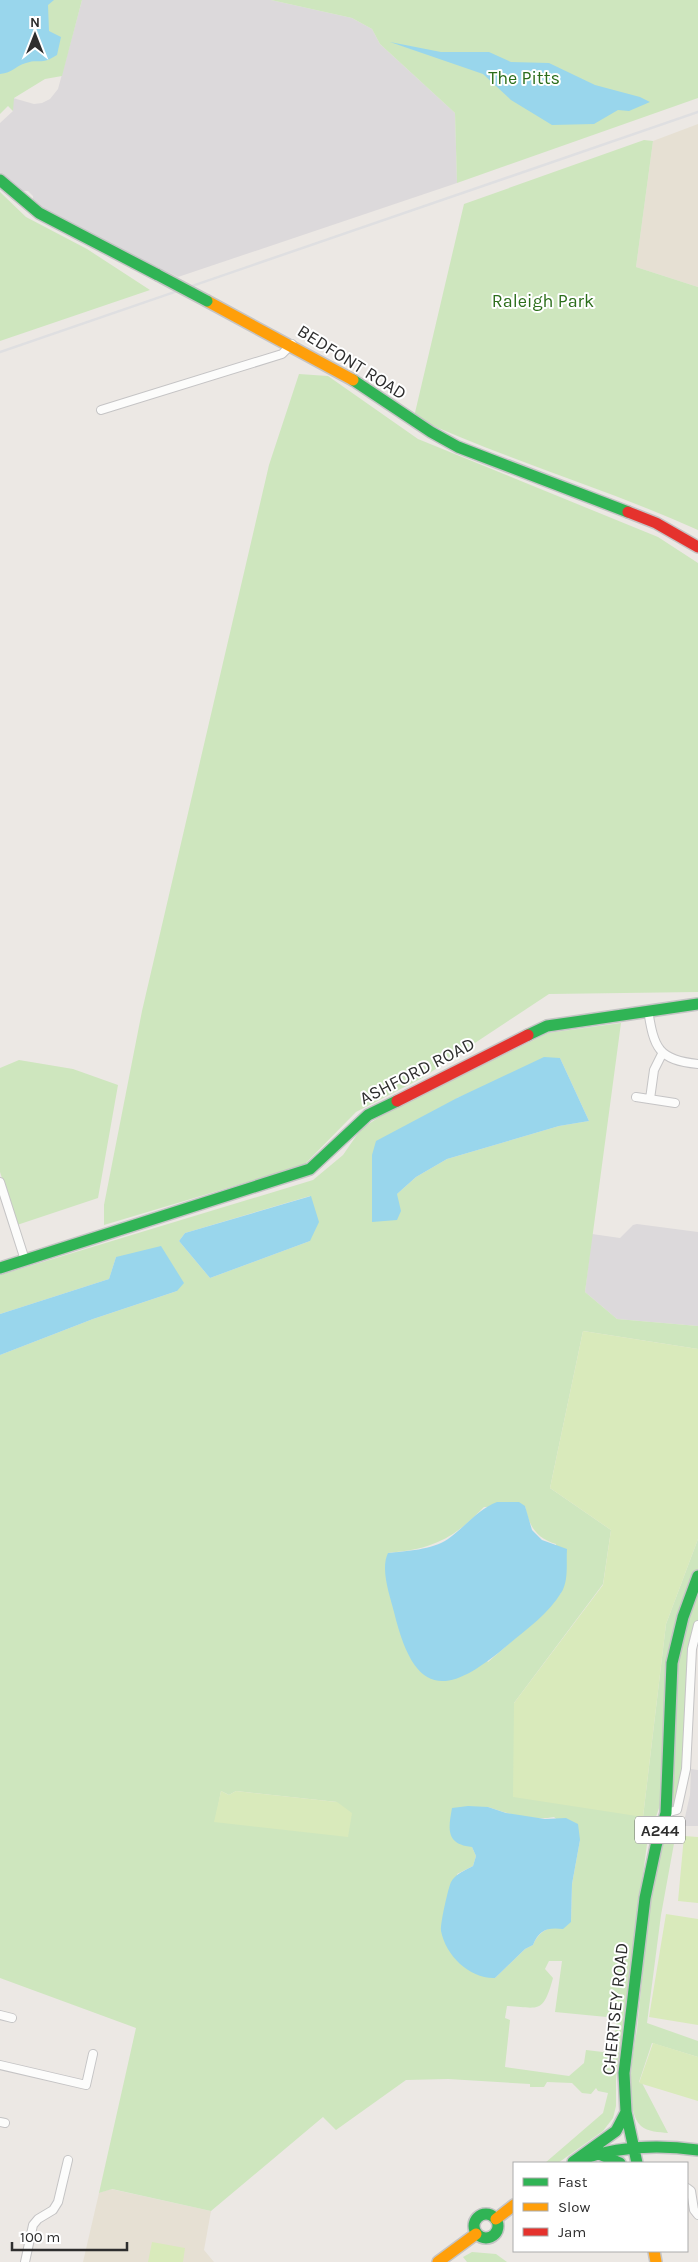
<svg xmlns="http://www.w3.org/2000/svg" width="698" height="2262" font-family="Karla,sans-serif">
<rect width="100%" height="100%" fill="#ece8e4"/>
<path fill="#dcd9db" d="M 82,0 L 271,0 L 352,18 L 372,29 L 380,44 L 455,113 L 457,183 L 178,277 L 43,212 L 33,202 L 33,196 L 28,191 L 18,191 L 0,173 L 0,123 L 13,111 L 13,98 L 34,104 L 42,103 L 50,99 L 58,89 Z
M 637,1224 L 698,1232 L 698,1326 L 617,1319 L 585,1292 L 592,1234 L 620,1238 L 633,1225 Z
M 691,1769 L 698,1770 L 698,1826 L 683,1826 L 690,1795 Z"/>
<path fill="#e6e0d3" d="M 698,124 L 698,287 L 636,267 L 653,141 Z
M 111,2189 L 211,2211 L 204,2250 L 214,2262 L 83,2262 L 99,2193 Z"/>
<path fill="#cee6be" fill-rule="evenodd" d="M 0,0 L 82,0 L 62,76 L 45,79 L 14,98 L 13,111 L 8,106 L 0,114 Z
M 271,0 L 698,0 L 698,98 L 457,183 L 455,113 L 380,44 L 372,29 L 352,18 Z
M 644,140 L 653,141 L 636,267 L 698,287 L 698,530 C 605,488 507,460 414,417 L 464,204 Z
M 0,192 L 26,217 L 87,249 L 150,290 L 0,341 Z
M 299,374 L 328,376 L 418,439 L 658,537 L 698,563 L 698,992 L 549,994 L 422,1078 L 356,1112 L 304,1165 L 104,1225 L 104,1205 L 142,1011 L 269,465 Z
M 621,1023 L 585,1292 L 617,1319 L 698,1326 L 698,1349 L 583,1331 L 550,1488 L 611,1530 L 603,1584 L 514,1703 L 643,1817 L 666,1624 L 698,1539 L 698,1570 L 683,1607 L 663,1796 L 647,1844 L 616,2079 L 616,2106 L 613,2118 L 603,2131 L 558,2163 L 545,2163 L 603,2113 L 608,2093 L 598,2091 L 596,2088 L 591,2094 L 582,2093 L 572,2083 L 547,2082 L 544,2087 L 530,2087 L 530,2084 L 448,2079 L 406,2080 L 336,2130 L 323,2117 L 211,2211 L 112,2189 L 99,2193 L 136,2028 L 0,1978 L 0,1355 L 93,1319 L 177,1291 L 116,1257 L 109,1279 L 0,1314 L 0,1275 L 313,1180 L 343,1155 L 361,1129 L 387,1112 L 548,1033 ZM 560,1058 L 589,1121 L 559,1126 L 447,1159 L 416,1177 L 397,1194 L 457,1098 ZM 310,1196 L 310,1241 L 210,1278 L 179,1241 L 185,1233 ZM 525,1506 C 529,1526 536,1538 556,1544 L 561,1593 L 537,1619 L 488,1662 L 388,1553 C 433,1549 453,1539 484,1507 ZM 221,1791 L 229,1795 L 236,1791 L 337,1802 L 215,1822 ZM 488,1807 C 508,1814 533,1821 554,1817 L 580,1840 L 572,1884 L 571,1922 C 554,1926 540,1928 533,1945 L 525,1949 L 495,1978 L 457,1874 L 473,1866 L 476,1856 L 472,1847 ZM 549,1961 L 562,1961 L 555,2012 L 617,2018 L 613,2048 L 609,2048 L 603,2052 L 586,2050 L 584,2063 L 569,2076 L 505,2067 L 510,2020 L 505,2018 L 507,2006 C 540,2008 543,2014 553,1978 L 545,1969 Z
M 19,1060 L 73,1069 L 118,1085 L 98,1198 L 17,1225 L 0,1172 L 0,1068 Z
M 698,1576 L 698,1625 L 695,1634 L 686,1769 L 674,1812 L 665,1801 L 670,1693 Z
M 677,1827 L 661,1915 L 647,2023 L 698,2041 L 698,2057 L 652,2043 L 639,2082 L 642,2083 L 668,2133 C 659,2132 648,2132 641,2126 C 623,2109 633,2051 637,2030 L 657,1828 Z
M 472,2252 L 496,2254 L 507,2262 L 467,2262 L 463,2257 Z"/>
<path fill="#d9eabb" d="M 583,1331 L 698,1349 L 698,1539 L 666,1624 L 643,1817 L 513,1797 L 514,1703 L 603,1585 L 611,1530 L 550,1488 Z
M 221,1791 L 229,1795 L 236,1791 L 337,1802 L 352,1813 L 348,1837 L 214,1822 Z
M 684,1836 L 698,1837 L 698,1903 L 678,1901 Z
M 666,1914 L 698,1919 L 698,2025 L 649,2017 Z
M 653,2043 L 698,2057 L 698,2101 L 639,2083 Z
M 152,2242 L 185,2248 L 183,2262 L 148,2262 Z"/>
<path fill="#99d6ec" d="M 0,0 L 54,0 L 48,5 L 49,31 L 61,37 L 57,55 C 40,66 39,58 26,63 C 15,66 13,73 0,74 Z
M 390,42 L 441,52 L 489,52 L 511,62 L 549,63 L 595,85 L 640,97 L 650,102 L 629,111 L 618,110 L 594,124 L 552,125 L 511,100 L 483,74 Z
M 544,1057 L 560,1058 L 589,1121 L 559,1126 L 447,1159 L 416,1177 L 397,1194 L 401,1211 L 397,1220 L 372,1222 L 372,1155 L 376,1141 L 457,1098 Z
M 311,1196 L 319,1222 L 310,1241 L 210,1278 L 179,1241 L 185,1233 Z
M 161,1246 L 184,1283 L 177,1291 L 93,1319 L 0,1355 L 0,1314 L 109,1279 L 116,1257 Z
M 497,1502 L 519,1502 L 525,1506 L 532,1530 L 542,1540 L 567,1549 C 566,1563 569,1581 561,1593 C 549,1613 527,1629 509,1644 C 447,1697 415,1699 394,1612 C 390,1596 380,1569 388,1553 C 406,1551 432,1550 448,1539 C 465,1527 478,1509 497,1502 Z
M 468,1806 L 488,1807 L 506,1813 L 545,1819 L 566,1818 L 578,1824 L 580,1840 L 572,1884 L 571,1922 L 563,1929 C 547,1927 539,1930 533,1945 L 525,1949 L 495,1978 C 470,1979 446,1956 441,1931 C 440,1924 448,1889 451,1882 C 455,1874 466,1870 473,1866 L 476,1856 L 472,1847 C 446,1844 448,1830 452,1808 Z"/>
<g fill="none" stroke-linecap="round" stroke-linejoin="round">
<g stroke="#c5c4c5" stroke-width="10">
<path id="street" d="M 101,410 L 282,354 L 292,344
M 648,1010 C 654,1048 658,1060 698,1064
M 636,1097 L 675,1103
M 650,1099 L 654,1070 L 662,1054
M 0,1182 L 25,1260
M 666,1813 L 677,1810 L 686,1769 L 692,1649 L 698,1625
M 0,2015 L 12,2018
M 0,2065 L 86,2085 L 93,2054
M 0,2122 L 5,2123
M 687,2188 L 691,2191 L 694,2210 L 698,2215
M 25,2262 L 33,2225 L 38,2219 L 53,2210 L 58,2202 L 68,2160"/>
</g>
<g stroke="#c5c4c5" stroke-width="14">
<path id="fast" d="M 0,180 L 39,213 L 158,275
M 353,380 L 431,432 L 458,447 L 628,512
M 528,1035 L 547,1026 L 698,1004
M 0,1268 L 310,1169 L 368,1115 L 397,1101
M 599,2154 L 620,2163
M 579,2160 C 618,2146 657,2144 698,2150
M 573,2162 L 616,2131 L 626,2112
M 637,2163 L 626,2112 L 624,2073 L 645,1898 L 656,1846 L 666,1813 L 672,1663 L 683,1617 L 698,1576
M474 2226a12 12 0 1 1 24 0a12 12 0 1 1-24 0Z"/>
</g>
<g stroke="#c5c4c5" stroke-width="14">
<path id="slow" d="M 207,301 L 353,380
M 496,2219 L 514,2205
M 654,2251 L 656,2262
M 438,2262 L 476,2234"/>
</g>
<g stroke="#c5c4c5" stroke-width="14">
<path id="jam" d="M 628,512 L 656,523 L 698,547
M 397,1101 L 528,1035"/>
</g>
<use href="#street" stroke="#fcfcfb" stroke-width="8"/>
<use href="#fast" stroke="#30b455" stroke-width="11"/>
<use href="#slow" stroke="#ff9f0a" stroke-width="11"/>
<use href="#jam" stroke="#e5322d" stroke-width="11"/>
<path stroke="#dfdfe1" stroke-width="2.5" d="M 0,352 L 698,112"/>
<g stroke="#c5c4c5" stroke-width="14" stroke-linecap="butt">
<path id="fast-bridge" d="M 158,275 L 207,301"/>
</g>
<use href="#fast-bridge" stroke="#30b455" stroke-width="11"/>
</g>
<g text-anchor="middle" stroke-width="4" stroke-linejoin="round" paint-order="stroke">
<rect fill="#fff" stroke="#6d6d6d" stroke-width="1" x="635" y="1816.5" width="50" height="27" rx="4"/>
<g font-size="16" font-weight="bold" fill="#2e2e2e">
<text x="660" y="1836">A244</text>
</g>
<g font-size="18" fill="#2c6e1b" stroke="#fff">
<text x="524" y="84">The Pitts</text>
<text x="543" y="307">Raleigh Park</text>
</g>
<g font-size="18" fill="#2e2e2e" stroke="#fff">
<text transform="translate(352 362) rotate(32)" y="6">BEDFONT ROAD</text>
<text transform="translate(417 1071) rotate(-27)" y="6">ASHFORD ROAD</text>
<text transform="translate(615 2009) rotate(-84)" y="6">CHERTSEY ROAD</text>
</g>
</g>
<rect x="513" y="2162" width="175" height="90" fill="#ffffff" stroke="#ababab"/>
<rect x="523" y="2178" width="25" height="8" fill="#30b455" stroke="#ababab"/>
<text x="558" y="2187" font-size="15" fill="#2e2e2e">Fast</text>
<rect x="523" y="2203" width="25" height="8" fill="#ff9f0a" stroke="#ababab"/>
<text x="558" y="2212" font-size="15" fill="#2e2e2e">Slow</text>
<rect x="523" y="2228" width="25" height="8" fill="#e5322d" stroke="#ababab"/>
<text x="558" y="2237" font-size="15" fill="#2e2e2e">Jam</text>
<g transform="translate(35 35)" stroke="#ffffff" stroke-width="4" paint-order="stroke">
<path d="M0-4L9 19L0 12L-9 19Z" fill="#2e2e2e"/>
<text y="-8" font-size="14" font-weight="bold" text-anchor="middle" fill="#2e2e2e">N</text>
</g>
<path d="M12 2242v8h115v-8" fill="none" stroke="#2e2e2e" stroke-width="2.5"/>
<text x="20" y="2242" font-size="15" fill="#2e2e2e" stroke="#ffffff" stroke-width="4" paint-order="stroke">100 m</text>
</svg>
